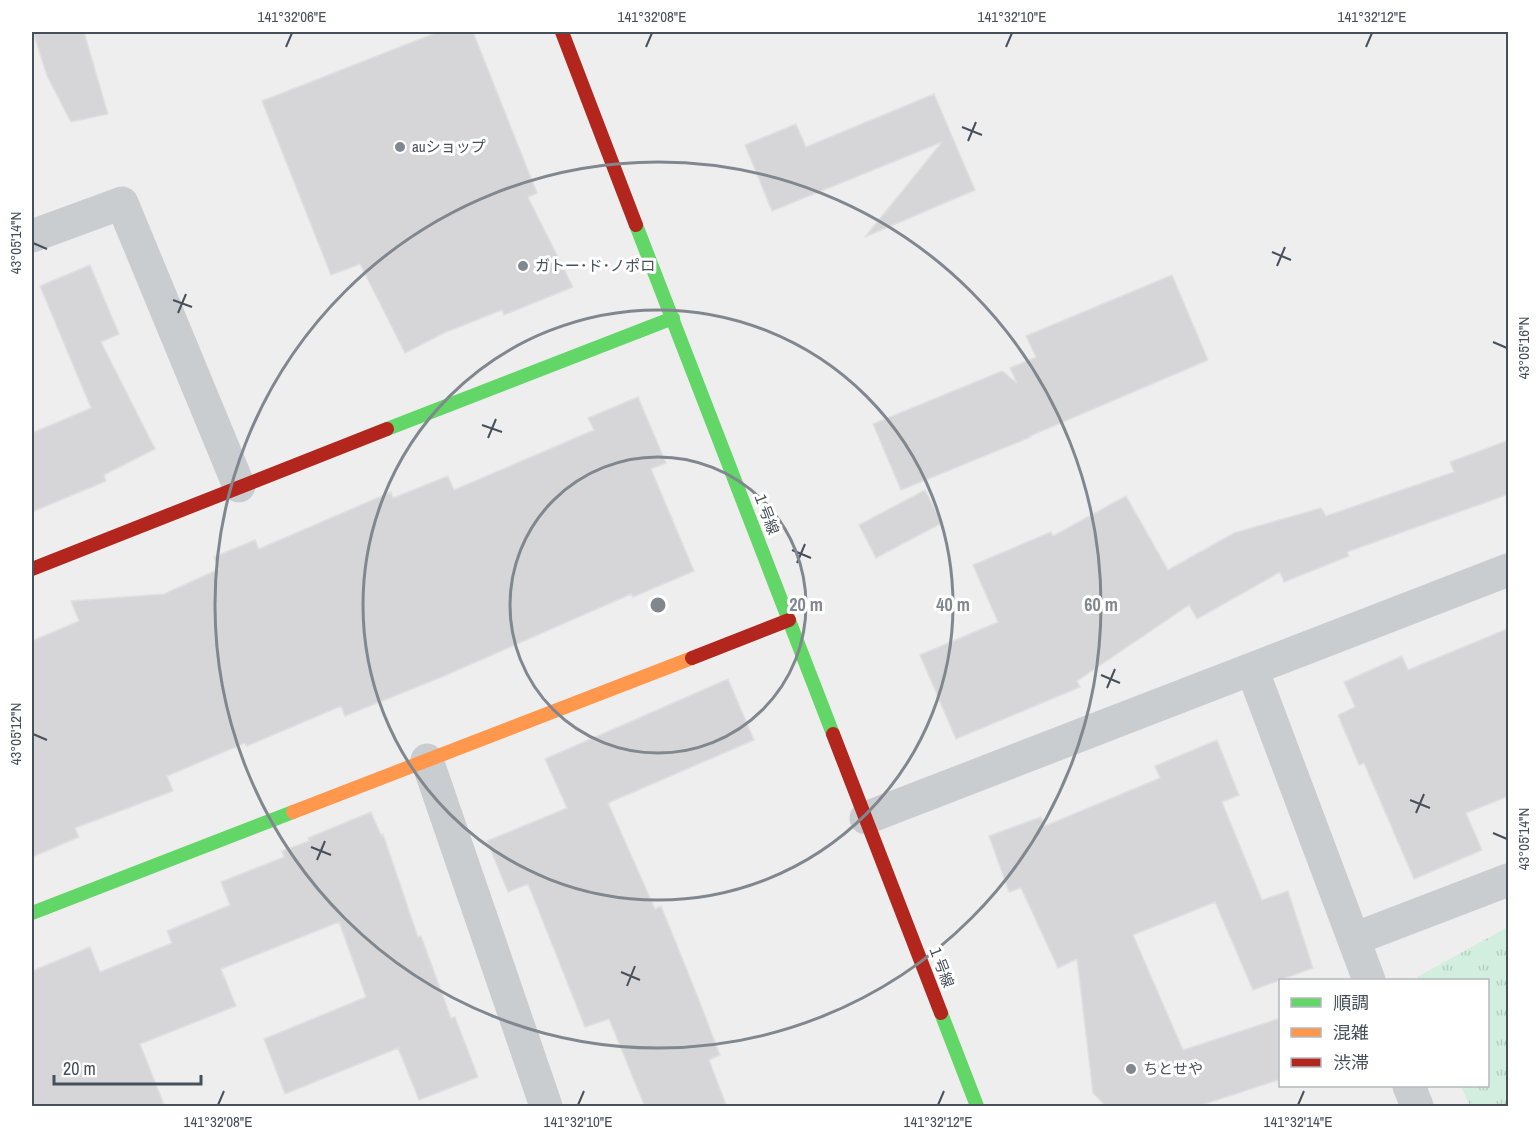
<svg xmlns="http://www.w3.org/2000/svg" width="1540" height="1138" font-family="'Archivo Narrow','Noto Sans JP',sans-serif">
<defs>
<pattern id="grass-tufts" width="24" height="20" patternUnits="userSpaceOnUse" patternTransform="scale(1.5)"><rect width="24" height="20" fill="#d2eede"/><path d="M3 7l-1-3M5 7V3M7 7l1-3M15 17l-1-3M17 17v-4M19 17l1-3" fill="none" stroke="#b6cec1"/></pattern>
</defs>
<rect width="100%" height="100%" fill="#efeeee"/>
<path fill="url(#grass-tufts)" d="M 1508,927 L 1508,1106 L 1470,1106 L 1461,1086 L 1488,1086 L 1488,980 L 1418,980 L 1417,977 Z"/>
<path fill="#d6d6d8" stroke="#e0e0e1" stroke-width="1.5" d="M 33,32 L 84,32 L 108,114 L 71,122 L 47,76 Z
M 438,32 L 473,32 L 537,193 L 528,197 L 573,287 L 504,315 L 502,310 L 446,332 L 405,353 L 360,264 L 331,275 L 262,101 Z
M 934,94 L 975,190 L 865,237 L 942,142 L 772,211 L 745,145 L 796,124 L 806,147 Z
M 90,265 L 119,334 L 101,342 L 155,449 L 104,475 L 106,481 L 32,512 L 32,433 L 91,408 L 40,286 Z
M 1172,275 L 1208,360 L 1030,436 L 1031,437 L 901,490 L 873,424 L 1002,371 L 1017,383 L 1010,368 L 1036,357 L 1026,336 Z
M 638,397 L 666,463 L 651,469 L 694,571 L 633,597 L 631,594 L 444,676 L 345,716 L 341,706 L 247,746 L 245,743 L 167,776 L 173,791 L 75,828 L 79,837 L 32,857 L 32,641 L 79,621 L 71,601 L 164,594 L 219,569 L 214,557 L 255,540 L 259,549 L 391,492 L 393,498 L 448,476 L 454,490 L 594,430 L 588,418 Z
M 1509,440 L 1509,494 L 1347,552 L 1349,556 L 1284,582 L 1280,572 L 1197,619 L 1189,605 L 1077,681 L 1080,687 L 956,739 L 920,655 L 998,622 L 973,565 L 1051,532 L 1053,536 L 1126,496 L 1168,570 L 1234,533 L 1321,508 L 1326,516 L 1454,472 L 1450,462 Z
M 925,490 L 942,523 L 876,558 L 859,525 Z
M 1509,628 L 1509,796 L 1466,813 L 1482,850 L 1414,879 L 1364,763 L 1359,765 L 1338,715 L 1355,707 L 1344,682 L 1402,656 L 1408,670 Z
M 728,679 L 754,740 L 608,803 L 655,909 L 661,906 L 697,995 L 720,1055 L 709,1060 L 727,1107 L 645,1107 L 609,1019 L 585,1027 L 528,884 L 508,892 L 487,841 L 567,808 L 545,759 Z
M 1217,740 L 1239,795 L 1222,802 L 1262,900 L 1288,891 L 1313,968 L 1253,990 L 1215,902 L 1133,935 L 1183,1050 L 1281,1018 L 1281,1079 L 1196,1107 L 1107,1107 L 1093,1093 L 1077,959 L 1058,968 L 1021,888 L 1009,892 L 989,836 L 1041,817 L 1045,826 L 1160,778 L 1155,766 Z
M 371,812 L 381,835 L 383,834 L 418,937 L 421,936 L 451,1018 L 455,1017 L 478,1077 L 419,1100 L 398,1048 L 285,1094 L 264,1039 L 366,997 L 339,922 L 221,969 L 236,1006 L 140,1044 L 165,1107 L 32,1107 L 32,971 L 90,947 L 100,972 L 172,943 L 167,931 L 230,905 L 221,882 L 284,857 L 282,851 L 309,841 L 308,838 Z"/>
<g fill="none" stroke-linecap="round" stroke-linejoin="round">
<path stroke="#cacdcf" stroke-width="33" d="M 32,236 L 122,203 L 239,486
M 1252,669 L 1369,980
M 427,760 L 546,1106
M 866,818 L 1508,570
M 1354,939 L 1508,880
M 1409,1086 L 1417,1106"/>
<path stroke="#63d668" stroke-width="14" d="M 636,225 L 833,734
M 387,429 L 673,318
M 32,913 L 293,812
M 941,1013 L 977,1106"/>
<path stroke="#ff974d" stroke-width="14" d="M 293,812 L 692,658"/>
<path stroke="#b3261e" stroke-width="14" d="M 562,32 L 636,225
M 32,569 L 387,429
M 692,658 L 789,620
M 833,734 L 941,1013"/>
</g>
<path fill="none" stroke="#46505b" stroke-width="2" d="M 286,47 L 292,33M 646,47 L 652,33M 1006,47 L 1012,33M 1366,47 L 1372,33M 962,127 L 982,135M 968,141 L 976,122M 33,243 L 47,249M 1272,252 L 1291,260M 1277,266 L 1285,247M 173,300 L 192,307M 178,313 L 186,294M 1493,342 L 1507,348M 482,425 L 502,432M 488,438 L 496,419M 792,550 L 811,558M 797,563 L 805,544M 1101,675 L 1120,683M 1107,688 L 1115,669M 33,734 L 47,740M 1410,800 L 1430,808M 1416,813 L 1424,794M 1493,833 L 1507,839M 311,847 L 331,855M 317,860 L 325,841M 621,972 L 640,980M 627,986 L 635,966M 218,1105 L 224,1091M 578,1105 L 584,1091M 938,1105 L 944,1091M 1298,1105 L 1304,1091"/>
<g fill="none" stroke="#81878e" stroke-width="3">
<circle cx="658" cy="605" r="148"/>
<circle cx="658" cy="605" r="295"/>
<circle cx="658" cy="605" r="443"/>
</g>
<g fill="#81878e" stroke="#fff" stroke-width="2">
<circle cx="400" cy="147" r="6"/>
<circle cx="523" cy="266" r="6"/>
<circle cx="1131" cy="1069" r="6"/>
</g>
<g text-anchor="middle" stroke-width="6" stroke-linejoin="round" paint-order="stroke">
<g font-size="15" fill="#46505b" stroke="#fff" text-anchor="start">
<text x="412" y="152">auショップ</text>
<text x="535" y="271">ガトー･ド･ノポロ</text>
<text x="1143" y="1074">ちとせや</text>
</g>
<g font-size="15" fill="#46505b" stroke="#fff">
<text transform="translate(766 513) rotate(69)" y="5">１号線</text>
<text transform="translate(941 966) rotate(69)" y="5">１号線</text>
</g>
</g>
<circle cx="658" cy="605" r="9" fill="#81878e" stroke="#fff" stroke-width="3"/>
<g font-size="18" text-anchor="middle" font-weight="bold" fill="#81878e" stroke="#fff" stroke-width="6" stroke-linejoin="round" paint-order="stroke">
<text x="806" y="611">20 m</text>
<text x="953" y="611">40 m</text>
<text x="1101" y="611">60 m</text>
</g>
<rect width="1540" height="1138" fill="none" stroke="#ffffff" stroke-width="66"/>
<rect x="1279" y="979" width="210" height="108" fill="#ffffff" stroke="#b5b9bd" stroke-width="1.5"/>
<rect x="1291" y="998" width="30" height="9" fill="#63d668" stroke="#b5b9bd" stroke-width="1.5"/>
<text x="1333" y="1009" font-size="18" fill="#46505b">順調</text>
<rect x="1291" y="1028" width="30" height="9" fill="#ff974d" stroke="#b5b9bd" stroke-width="1.5"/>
<text x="1333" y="1039" font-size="18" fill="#46505b">混雑</text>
<rect x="1291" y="1058" width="30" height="9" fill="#b3261e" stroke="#b5b9bd" stroke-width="1.5"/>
<text x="1333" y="1069" font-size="18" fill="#46505b">渋滞</text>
<path d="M54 1075v9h147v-9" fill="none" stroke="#46505b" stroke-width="3"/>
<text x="63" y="1075" font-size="18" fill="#46505b" stroke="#ffffff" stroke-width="4.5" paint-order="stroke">20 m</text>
<rect x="33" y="33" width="1474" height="1072" fill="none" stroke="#46505b" stroke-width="2"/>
<g font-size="15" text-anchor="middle" fill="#46505b">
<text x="292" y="22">141°32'06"E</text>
<text x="652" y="22">141°32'08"E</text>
<text x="1012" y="22">141°32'10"E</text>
<text x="1372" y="22">141°32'12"E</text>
<text transform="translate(16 243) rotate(-90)" y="5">43°05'14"N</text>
<text transform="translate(1524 348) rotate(-90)" y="5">43°05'16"N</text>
<text transform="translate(16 734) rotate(-90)" y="5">43°05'12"N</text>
<text transform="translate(1524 839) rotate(-90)" y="5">43°05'14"N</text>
<text x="218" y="1127">141°32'08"E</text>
<text x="578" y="1127">141°32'10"E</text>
<text x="938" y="1127">141°32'12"E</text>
<text x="1298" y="1127">141°32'14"E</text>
</g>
</svg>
